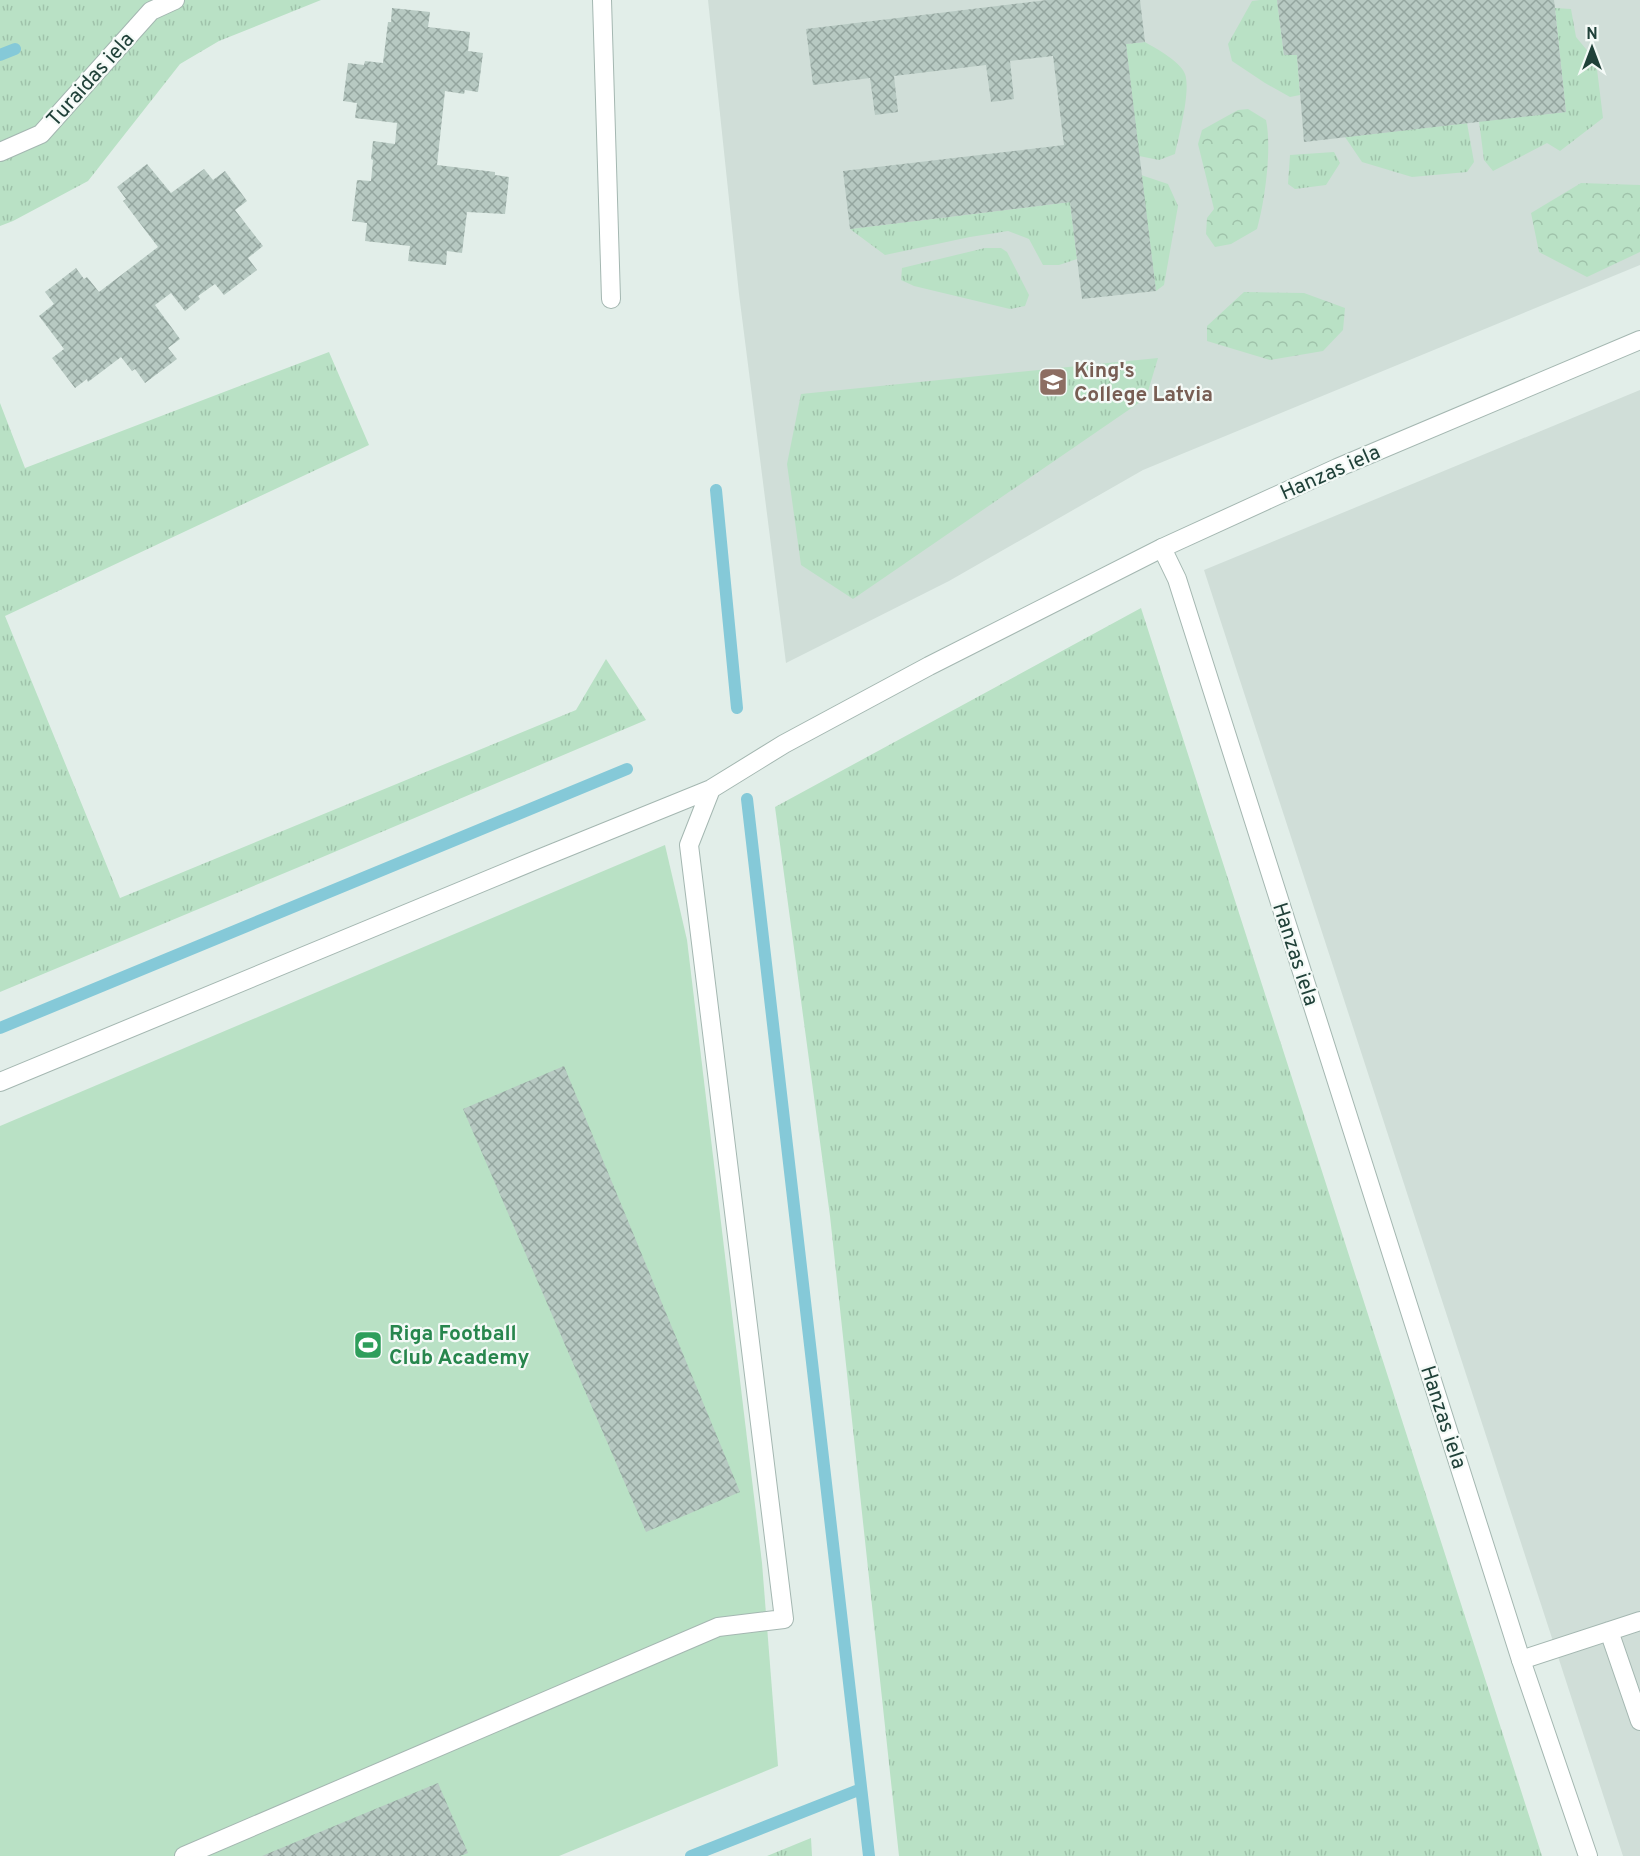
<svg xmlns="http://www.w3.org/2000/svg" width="1640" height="1856" font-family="Overpass,sans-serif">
<defs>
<pattern id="grass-tufts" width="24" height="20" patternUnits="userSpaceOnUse" patternTransform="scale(1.5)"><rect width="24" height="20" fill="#b9e1c5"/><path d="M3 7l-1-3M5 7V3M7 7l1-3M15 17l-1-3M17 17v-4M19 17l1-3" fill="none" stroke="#9fc2aa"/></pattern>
<pattern id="forest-crowns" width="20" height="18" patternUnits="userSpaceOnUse" patternTransform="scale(1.5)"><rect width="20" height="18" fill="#b9e1c5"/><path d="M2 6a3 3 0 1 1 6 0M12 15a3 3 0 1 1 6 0" fill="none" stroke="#9fc2aa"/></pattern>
<pattern id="building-cross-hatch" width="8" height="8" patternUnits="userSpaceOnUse" patternTransform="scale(1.5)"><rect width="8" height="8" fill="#b7c9c2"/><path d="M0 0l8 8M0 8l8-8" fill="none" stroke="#94a59f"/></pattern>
</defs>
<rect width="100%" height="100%" fill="#e2eee9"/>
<path fill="#d0ded8" d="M 708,0 L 1640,0 L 1640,265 L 1143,470 L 949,581 L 786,663 L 739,294 Z
M 1640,390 L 1640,1856 L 1623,1856 L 1204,570 Z"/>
<path fill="url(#grass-tufts)" d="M 0,0 L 321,0 L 219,41 L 180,64 L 88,181 L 13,221 L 0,226 Z
M 1260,0 L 1277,0 L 1284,55 L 1297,55 L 1300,95 L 1290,97 L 1265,83 L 1232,61 L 1228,44 L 1252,1 Z
M 1555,8 L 1571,9 L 1576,37 L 1596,61 L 1603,118 L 1560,151 L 1547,143 L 1493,171 L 1484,160 L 1479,121 L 1566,112 Z
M 1145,42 C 1157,49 1181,62 1185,74 C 1191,90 1179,136 1175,154 L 1159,160 L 1139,156 L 1126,44 Z
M 1467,123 L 1474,162 L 1467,172 L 1412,177 L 1362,162 L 1345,137 Z
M 1334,152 L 1340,163 L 1326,185 L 1295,189 L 1288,184 L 1290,155 Z
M 1141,175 L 1168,184 L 1178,206 L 1164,285 L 1156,291 Z
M 1070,202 L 1077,259 L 1059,265 L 1043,265 L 1029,239 L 1008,231 L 970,237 L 885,255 L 850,229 Z
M 985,248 L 1001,248 L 1007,252 L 1029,295 L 1025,306 L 1010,309 L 914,286 L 901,280 L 902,268 Z
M 329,352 L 369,445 L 5,616 L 120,898 L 576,710 L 606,659 L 646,720 L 299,867 L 0,992 L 0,403 L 25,468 Z
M 1158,358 L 1146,398 L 853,599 L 801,565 L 787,464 L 801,394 Z
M 1141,608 L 1542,1856 L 899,1856 L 830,1216 L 775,807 Z
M 811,1838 L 812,1856 L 767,1856 Z"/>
<path fill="url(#forest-crowns)" d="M 1248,109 L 1266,120 C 1272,148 1265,201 1257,229 L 1231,244 L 1215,247 L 1206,234 L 1207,218 L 1214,209 L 1198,144 L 1202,130 L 1238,110 Z
M 1581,183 L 1640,185 L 1640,252 L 1587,277 L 1539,252 L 1531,213 Z
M 1244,292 L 1304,293 L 1345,308 L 1343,330 L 1323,351 L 1270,360 L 1207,341 L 1207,326 Z"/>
<path fill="#b9e1c5" d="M 665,845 L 687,940 L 762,1563 L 778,1766 L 559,1856 L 0,1856 L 0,1126 Z"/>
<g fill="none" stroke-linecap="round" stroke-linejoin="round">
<path stroke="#85c9d8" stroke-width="12" d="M 0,55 L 15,49
M 716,490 L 737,708
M 747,799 L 869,1856
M 0,1028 L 627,769
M 691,1856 L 861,1789"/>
</g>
<path fill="url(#building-cross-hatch)" d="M 1047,0 L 1140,0 L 1145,42 L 1126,44 L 1156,291 L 1082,299 L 1070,202 L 850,229 L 843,171 L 1064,145 L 1053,56 L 1010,61 L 1014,99 L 991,102 L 986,65 L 894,76 L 898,112 L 875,115 L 870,78 L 813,85 L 806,29 Z
M 1277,0 L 1554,0 L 1566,112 L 1304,142 L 1297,55 L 1284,55 Z
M 392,8 L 430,12 L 428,27 L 470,32 L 468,51 L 483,53 L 478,92 L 465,90 L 464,94 L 445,91 L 437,165 L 495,172 L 495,175 L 509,177 L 505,214 L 467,212 L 462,253 L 447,251 L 446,265 L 408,261 L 410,246 L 365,241 L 367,223 L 352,221 L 357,180 L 371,181 L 373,160 L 371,159 L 373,141 L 395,144 L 397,123 L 355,118 L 357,103 L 343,101 L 348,63 L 364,65 L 365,61 L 383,63 L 388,22 L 391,22 Z
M 147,164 L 171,193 L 204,169 L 213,180 L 225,171 L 247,201 L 235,210 L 263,246 L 248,258 L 257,270 L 224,295 L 215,284 L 198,296 L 200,299 L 185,311 L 171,293 L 155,305 L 180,339 L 168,348 L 177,359 L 145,383 L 135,369 L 132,371 L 121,357 L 88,382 L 87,379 L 75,388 L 52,358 L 64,349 L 39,316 L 54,304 L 45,292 L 76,268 L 84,279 L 87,277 L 99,292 L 158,247 L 123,201 L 126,199 L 117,187 Z
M 564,1066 L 740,1492 L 646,1532 L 463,1109 Z
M 438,1783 L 468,1853 L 460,1856 L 262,1856 Z"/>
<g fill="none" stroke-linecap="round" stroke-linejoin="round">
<g stroke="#a4b7b1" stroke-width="20">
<path id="service" d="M 0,1082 L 536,860 L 711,789 L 784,744 L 929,666 L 1162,548
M 1609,1631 L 1640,1721
M 1521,1660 L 1640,1621
M 184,1856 L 718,1627 L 784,1619 L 689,845 L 711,789"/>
</g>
<g stroke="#a4b7b1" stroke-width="20">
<path id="minor" d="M 602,0 L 611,299
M 0,152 L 41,134 L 151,11 L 175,0"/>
</g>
<g stroke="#a4b7b1" stroke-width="20">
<path id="tertiary" d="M 1588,1856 L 1521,1660 L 1177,579 L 1162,548 L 1337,468 L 1640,340"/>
</g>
<use href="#service" stroke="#fff" stroke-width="18"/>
<use href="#minor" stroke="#fff" stroke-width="18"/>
<use href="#tertiary" stroke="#fff" stroke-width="18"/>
</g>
<defs>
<g id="school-square" transform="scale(1.5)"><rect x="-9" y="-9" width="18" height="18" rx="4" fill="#8d6e63" stroke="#f4faf7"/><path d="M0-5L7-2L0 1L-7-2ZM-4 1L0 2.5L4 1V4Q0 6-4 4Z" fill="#fff"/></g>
<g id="stadium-square" transform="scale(1.5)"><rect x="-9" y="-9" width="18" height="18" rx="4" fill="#2e9e5b" stroke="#f4faf7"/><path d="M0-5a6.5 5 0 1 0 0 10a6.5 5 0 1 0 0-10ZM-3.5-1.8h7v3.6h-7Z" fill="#fff"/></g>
</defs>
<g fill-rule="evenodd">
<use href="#school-square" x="1053" y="382"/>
<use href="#stadium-square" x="368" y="1345"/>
</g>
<g text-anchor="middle" stroke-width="4.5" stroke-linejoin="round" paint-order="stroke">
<g font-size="21" fill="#204139" stroke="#f4faf7">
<text transform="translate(90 79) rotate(-48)" y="7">Turaidas iela</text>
<text transform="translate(1330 472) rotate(-24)" y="7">Hanzas iela</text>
<text transform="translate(1296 954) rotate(72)" y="7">Hanzas iela</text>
<text transform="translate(1444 1417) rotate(72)" y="7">Hanzas iela</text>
</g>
<g font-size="21" font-weight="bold" fill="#785e54" stroke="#f4faf7" text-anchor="start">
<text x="1074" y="377">King's<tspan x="1074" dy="24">College Latvia</tspan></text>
</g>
<g font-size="21" font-weight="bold" fill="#27864d" stroke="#f4faf7" text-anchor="start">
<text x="389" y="1340">Riga Football<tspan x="389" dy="24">Club Academy</tspan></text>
</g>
</g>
<g transform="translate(1592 48)" stroke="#f4faf7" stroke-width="4.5" paint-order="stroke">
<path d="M0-4.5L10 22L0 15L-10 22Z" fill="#204139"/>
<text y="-9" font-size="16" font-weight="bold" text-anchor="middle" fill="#204139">N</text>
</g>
</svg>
